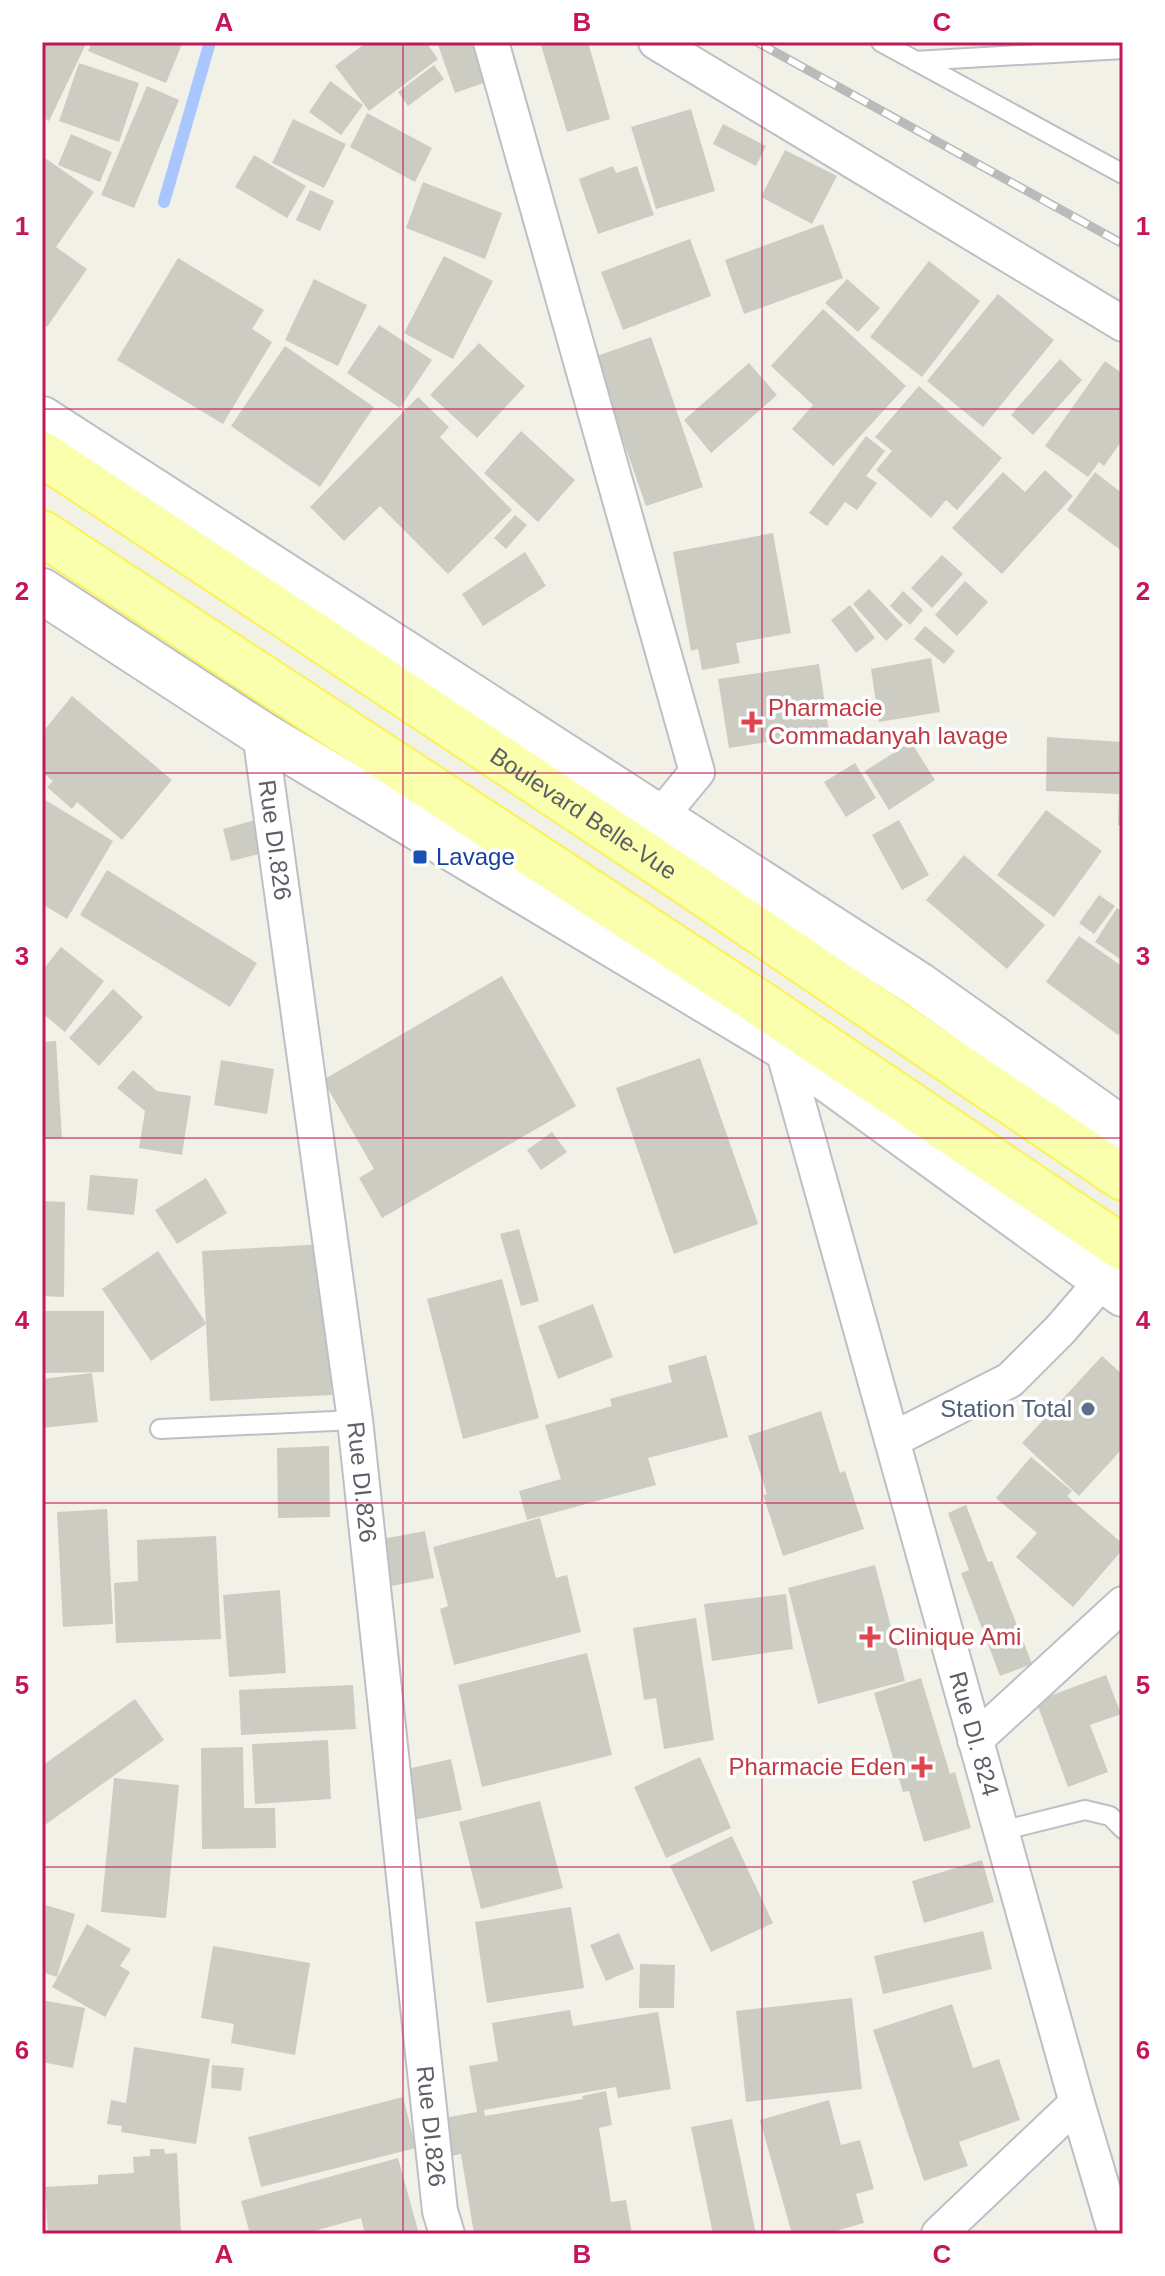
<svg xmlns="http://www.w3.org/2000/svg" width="1165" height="2276" font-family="Arial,sans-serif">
<rect width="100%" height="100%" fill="#f1f1e7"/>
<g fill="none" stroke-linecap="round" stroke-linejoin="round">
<path stroke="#a9c6ff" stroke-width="12" d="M 164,202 L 210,42"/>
</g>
<path fill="#ccccc3" d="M 42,42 L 86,44 L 49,121 L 42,117 Z
M 92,42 L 177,42 L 182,44 L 166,83 L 88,51 Z
M 367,42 L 426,42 L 438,59 L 369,111 L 335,66 Z
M 437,42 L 471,42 L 486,82 L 455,93 Z
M 540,42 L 588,42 L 610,119 L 567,132 Z
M 79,63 L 139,83 L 119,142 L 59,121 Z
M 434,65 L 444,79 L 408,106 L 398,92 Z
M 330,81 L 363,105 L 341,135 L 309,112 Z
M 147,86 L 179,100 L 134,208 L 101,195 Z
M 691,109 L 715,191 L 656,209 L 631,127 Z
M 367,113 L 432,148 L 415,182 L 350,147 Z
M 293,119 L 346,144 L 324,188 L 272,163 Z
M 723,124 L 766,146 L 756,166 L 713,144 Z
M 71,134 L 112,152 L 100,182 L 58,165 Z
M 785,150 L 837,176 L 812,224 L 761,197 Z
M 254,155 L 306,186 L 287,218 L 235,187 Z
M 42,156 L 94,192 L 56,247 L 87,269 L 47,327 L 42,324 Z
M 613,166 L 616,173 L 637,166 L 654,215 L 598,234 L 579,179 Z
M 423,182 L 502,213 L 485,259 L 406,228 Z
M 310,190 L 334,201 L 320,231 L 296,220 Z
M 823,224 L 843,278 L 744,314 L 725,260 Z
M 690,239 L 711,296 L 623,330 L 601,272 Z
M 444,256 L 493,281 L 453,359 L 404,333 Z
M 178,258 L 264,310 L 252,329 L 272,342 L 223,424 L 117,360 Z
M 929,261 L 980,301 L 922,377 L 870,337 Z
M 314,279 L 367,305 L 338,366 L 285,340 Z
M 847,279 L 880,308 L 858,332 L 825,303 Z
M 998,294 L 1054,340 L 983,427 L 927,381 Z
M 823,309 L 906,386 L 833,466 L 792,429 L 813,405 L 771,366 Z
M 379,325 L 432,360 L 400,408 L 347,373 Z
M 651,337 L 703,487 L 646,506 L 594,357 Z
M 479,343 L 525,386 L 477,438 L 430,395 Z
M 285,346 L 374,407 L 320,487 L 231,426 Z
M 1060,359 L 1082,380 L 1033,435 L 1011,415 Z
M 1105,361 L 1123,374 L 1123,439 L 1104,466 L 1099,462 L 1088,477 L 1045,446 Z
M 749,363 L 777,395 L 711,453 L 684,420 Z
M 919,386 L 1002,458 L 957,510 L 946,500 L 931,518 L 876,470 L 892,451 L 875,437 Z
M 418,397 L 449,427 L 440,437 L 512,510 L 448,574 L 380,506 L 344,541 L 310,507 Z
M 521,431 L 575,480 L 538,522 L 484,473 Z
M 866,436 L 885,451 L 866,476 L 877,483 L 857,510 L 845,502 L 827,526 L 809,513 Z
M 1045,470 L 1073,496 L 1002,574 L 952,528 L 1003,472 L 1025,492 Z
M 1095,472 L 1123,494 L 1123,552 L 1067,510 Z
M 515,515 L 527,525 L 506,549 L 494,538 Z
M 773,533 L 791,633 L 736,643 L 740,663 L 702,670 L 698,649 L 691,651 L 673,552 Z
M 525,552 L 546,586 L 483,626 L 462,594 Z
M 942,555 L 963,574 L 932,608 L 911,588 Z
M 965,581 L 988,602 L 957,636 L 935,615 Z
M 869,589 L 903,625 L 886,641 L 853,604 Z
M 903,591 L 923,610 L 910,625 L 890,606 Z
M 850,605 L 875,638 L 856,653 L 831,620 Z
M 925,626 L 955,651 L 944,664 L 914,639 Z
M 931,658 L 940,712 L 879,722 L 871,669 Z
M 819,664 L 829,732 L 729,748 L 718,679 Z
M 72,696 L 172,780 L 122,840 L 77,802 L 72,809 L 47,787 L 53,781 L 42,772 L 42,733 Z
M 1047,737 L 1123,742 L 1123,826 L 1118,825 L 1119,794 L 1046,791 Z
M 911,742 L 935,780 L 889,810 L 865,771 Z
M 855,763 L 876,798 L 846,817 L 824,782 Z
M 42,798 L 113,841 L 67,919 L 42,904 Z
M 1046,810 L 1102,851 L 1054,917 L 997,875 Z
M 259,819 L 267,852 L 231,861 L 223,829 Z
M 899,820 L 929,875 L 902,890 L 872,835 Z
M 964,855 L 1045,925 L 1007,969 L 926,900 Z
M 107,870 L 257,963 L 230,1007 L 80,915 Z
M 1099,895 L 1115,906 L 1094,934 L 1079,923 Z
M 1117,908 L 1123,912 L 1123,961 L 1095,942 Z
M 1079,936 L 1123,967 L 1123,1029 L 1118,1035 L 1046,982 Z
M 61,947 L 104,981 L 65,1032 L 42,1013 L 42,971 Z
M 502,976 L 576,1106 L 382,1218 L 359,1178 L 374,1169 L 323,1080 Z
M 113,989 L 143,1017 L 99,1066 L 69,1038 Z
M 56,1041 L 62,1138 L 42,1139 L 42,1042 Z
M 700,1058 L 758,1224 L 674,1254 L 616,1088 Z
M 221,1060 L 274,1069 L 267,1114 L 214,1105 Z
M 133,1070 L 157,1091 L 191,1096 L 182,1155 L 139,1148 L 145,1111 L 117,1088 Z
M 552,1132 L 567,1152 L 541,1170 L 527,1150 Z
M 90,1175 L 138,1179 L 134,1215 L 87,1210 Z
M 206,1178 L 227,1213 L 177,1244 L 155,1210 Z
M 42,1201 L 65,1202 L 64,1297 L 42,1296 Z
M 519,1229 L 539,1301 L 521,1306 L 500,1234 Z
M 324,1244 L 332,1395 L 210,1401 L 206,1324 L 151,1361 L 102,1289 L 158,1251 L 206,1323 L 202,1251 Z
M 502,1279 L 539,1418 L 463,1439 L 427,1299 Z
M 593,1304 L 613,1357 L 558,1379 L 538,1326 Z
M 42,1311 L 104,1311 L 104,1372 L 42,1373 Z
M 706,1355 L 728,1437 L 648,1458 L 656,1485 L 527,1520 L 519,1491 L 561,1479 L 545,1425 L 612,1406 L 610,1399 L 672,1382 L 668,1366 Z
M 1102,1356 L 1123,1375 L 1123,1448 L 1079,1496 L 1022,1443 Z
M 92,1373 L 98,1422 L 42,1428 L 42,1379 Z
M 821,1411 L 840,1473 L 845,1471 L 864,1529 L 783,1556 L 763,1495 L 767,1494 L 748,1436 Z
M 329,1446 L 330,1517 L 278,1518 L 277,1448 Z
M 1031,1457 L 1072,1491 L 1067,1496 L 1123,1544 L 1123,1549 L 1073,1607 L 1016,1557 L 1037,1533 L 996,1498 Z
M 966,1505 L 988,1562 L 992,1561 L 1032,1664 L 1000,1676 L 961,1573 L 969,1570 L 948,1513 Z
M 107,1509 L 113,1624 L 63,1627 L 57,1512 Z
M 540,1518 L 556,1578 L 567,1575 L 581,1632 L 454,1665 L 440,1609 L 448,1606 L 433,1547 Z
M 425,1531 L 434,1578 L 391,1586 L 382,1539 Z
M 216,1536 L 221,1639 L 116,1643 L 114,1583 L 138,1581 L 137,1540 Z
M 875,1565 L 905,1681 L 818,1704 L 788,1588 Z
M 280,1590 L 286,1673 L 229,1677 L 223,1595 Z
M 786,1594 L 793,1649 L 712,1661 L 704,1604 Z
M 696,1618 L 714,1740 L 664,1749 L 656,1698 L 644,1700 L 633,1628 Z
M 587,1653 L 612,1755 L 482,1787 L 458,1685 Z
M 1106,1675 L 1121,1714 L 1090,1725 L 1108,1772 L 1068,1787 L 1036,1701 Z
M 921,1678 L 950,1774 L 955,1772 L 971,1828 L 924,1842 L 909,1791 L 903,1792 L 874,1693 Z
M 353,1685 L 356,1729 L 241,1735 L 239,1690 Z
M 135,1699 L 164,1740 L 42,1827 L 42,1766 Z
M 328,1740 L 331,1799 L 255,1804 L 252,1744 Z
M 243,1747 L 244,1808 L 275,1808 L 276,1848 L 202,1849 L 201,1748 Z
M 700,1757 L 731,1828 L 666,1858 L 634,1787 Z
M 451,1759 L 462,1810 L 414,1820 L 403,1770 Z
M 114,1778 L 179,1785 L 166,1918 L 101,1912 Z
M 540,1801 L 563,1888 L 481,1909 L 459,1822 Z
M 732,1836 L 773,1923 L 711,1952 L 670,1866 Z
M 982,1860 L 994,1902 L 924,1923 L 912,1881 Z
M 42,1904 L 75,1914 L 57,1977 L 42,1972 Z
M 571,1907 L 584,1988 L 487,2003 L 475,1922 Z
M 87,1924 L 131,1949 L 120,1966 L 130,1972 L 105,2017 L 52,1987 Z
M 983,1931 L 992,1969 L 883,1994 L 874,1956 Z
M 619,1933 L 634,1969 L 606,1981 L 590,1945 Z
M 213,1946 L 310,1963 L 295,2055 L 231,2043 L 234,2024 L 201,2018 Z
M 640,1964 L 675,1965 L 674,2008 L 639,2008 Z
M 852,1998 L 862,2089 L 746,2102 L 736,2011 Z
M 42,2000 L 85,2008 L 73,2068 L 42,2062 Z
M 952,2004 L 973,2068 L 999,2059 L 1020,2120 L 959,2142 L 968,2166 L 924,2181 L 873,2030 Z
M 570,2010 L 573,2026 L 658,2012 L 671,2089 L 618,2098 L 616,2087 L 484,2110 L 485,2116 L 583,2099 L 582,2096 L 606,2091 L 612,2125 L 599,2128 L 611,2202 L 626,2200 L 632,2234 L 474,2234 L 461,2154 L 450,2156 L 444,2118 L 477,2112 L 469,2066 L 498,2061 L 492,2023 Z
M 134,2047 L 210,2059 L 196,2144 L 121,2132 L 122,2126 L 107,2124 L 111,2100 L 126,2103 Z
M 212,2065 L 244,2068 L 241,2091 L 211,2088 Z
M 403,2097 L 416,2148 L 261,2187 L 248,2137 Z
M 829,2100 L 841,2145 L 860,2140 L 874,2189 L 856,2194 L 864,2223 L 825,2234 L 792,2234 L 760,2120 Z
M 732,2119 L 756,2234 L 713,2234 L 691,2127 Z
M 150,2149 L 164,2149 L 165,2154 L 177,2153 L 181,2234 L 48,2234 L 45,2187 L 98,2184 L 98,2175 L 134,2173 L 133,2157 L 150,2156 Z
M 398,2158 L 419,2234 L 365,2234 L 361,2218 L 304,2234 L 250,2234 L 241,2201 Z"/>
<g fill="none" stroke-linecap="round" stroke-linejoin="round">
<g stroke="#bebfc6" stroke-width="22">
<path id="service" d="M 881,42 L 1123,174
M 915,61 L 1123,49
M 160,1429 L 355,1420
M 1001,1831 L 1085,1810 L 1110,1816 L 1123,1829"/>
</g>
<g stroke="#bebfc6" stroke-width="38">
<g id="minor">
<path d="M 491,42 L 697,772 L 659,818"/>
<path d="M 656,42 L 1123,324"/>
<path id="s1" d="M 260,733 L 355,1420 L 440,2211 L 447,2234"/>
<path id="s2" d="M 782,1046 L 1077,2103 L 1116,2234"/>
<path d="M 892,1440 L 1010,1380 L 1060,1330 L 1104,1279"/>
<path d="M 975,1740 L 1123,1604"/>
<path d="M 939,2234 L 1077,2103"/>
</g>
</g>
<g stroke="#bebfc6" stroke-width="48">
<path id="tertiary" d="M 42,419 L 919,985 L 1123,1130
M 42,591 L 260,733 L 782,1046 L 1123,1294"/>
</g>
<g stroke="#faf257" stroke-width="48">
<g id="primary">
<path id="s3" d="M 42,454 L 691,885 L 1123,1178"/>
<path d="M 42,533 L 758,1002 L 1123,1248"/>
</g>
</g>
<use href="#service" stroke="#fff" stroke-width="18"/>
<use href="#minor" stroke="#fff" stroke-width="34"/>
<use href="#tertiary" stroke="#fff" stroke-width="44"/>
<use href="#primary" stroke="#faffae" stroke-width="44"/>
<g stroke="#bababb" stroke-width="9">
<path id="rail" d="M 757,42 L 1123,244"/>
</g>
<use href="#rail" stroke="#fff" stroke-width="6" stroke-dasharray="18" stroke-linecap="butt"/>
</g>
<path fill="none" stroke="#c2185b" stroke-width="2" stroke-opacity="0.55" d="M 403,42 L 403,2234M 762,42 L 762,2234M 42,409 L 1123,409M 42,773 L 1123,773M 42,1138 L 1123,1138M 42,1503 L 1123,1503M 42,1867 L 1123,1867"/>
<g fill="#e0444e" stroke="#fff" stroke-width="3">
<path d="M748 710h8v8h8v8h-8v8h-8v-8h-8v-8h8z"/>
<path d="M866 1625h8v8h8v8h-8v8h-8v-8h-8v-8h8z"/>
<path d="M918 1755h8v8h8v8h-8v8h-8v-8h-8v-8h8z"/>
</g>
<rect fill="#1a4fb4" stroke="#fff" stroke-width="3" x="412" y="849" width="16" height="16" rx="4"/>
<circle fill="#5c6f8a" stroke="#fff" stroke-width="3" cx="1088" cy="1409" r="8"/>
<g text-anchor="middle" stroke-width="7" stroke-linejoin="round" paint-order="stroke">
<g font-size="24" fill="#be3a42" stroke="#fff" text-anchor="start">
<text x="768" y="716">Pharmacie<tspan x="768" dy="28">Commadanyah lavage</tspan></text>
<text x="888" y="1645">Clinique Ami</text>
<text x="906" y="1775" text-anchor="end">Pharmacie Eden</text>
</g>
<g font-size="24" fill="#5e6068" stroke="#fff">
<text dy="8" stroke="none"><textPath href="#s3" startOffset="650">Boulevard Belle-Vue</textPath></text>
<text dy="8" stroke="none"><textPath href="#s1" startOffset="108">Rue DI.826</textPath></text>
<text dy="8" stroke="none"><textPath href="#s1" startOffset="756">Rue DI.826</textPath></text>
<text dy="8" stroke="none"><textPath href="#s2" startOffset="714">Rue DI. 824</textPath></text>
<text dy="8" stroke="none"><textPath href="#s1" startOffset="1404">Rue DI.826</textPath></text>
</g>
<g font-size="24" fill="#164399" stroke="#fff" text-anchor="start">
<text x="436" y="865">Lavage</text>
</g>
<g font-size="24" fill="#4e5e75" stroke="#fff" text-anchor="end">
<text x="1072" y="1417">Station Total</text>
</g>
</g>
<rect width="1165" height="2276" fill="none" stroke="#ffffff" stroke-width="88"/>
<rect x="44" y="44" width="1077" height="2188" fill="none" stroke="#c2185b" stroke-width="3"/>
<g font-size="26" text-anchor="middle" font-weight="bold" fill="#c2185b">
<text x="224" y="31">A</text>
<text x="582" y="31">B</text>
<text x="942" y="31">C</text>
<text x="22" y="235">1</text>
<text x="1143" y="235">1</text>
<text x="22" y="600">2</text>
<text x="1143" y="600">2</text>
<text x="22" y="965">3</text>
<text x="1143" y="965">3</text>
<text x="22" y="1329">4</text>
<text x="1143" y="1329">4</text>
<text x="22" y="1694">5</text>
<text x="1143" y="1694">5</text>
<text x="22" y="2059">6</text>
<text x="1143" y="2059">6</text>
<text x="224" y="2263">A</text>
<text x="582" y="2263">B</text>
<text x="942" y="2263">C</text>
</g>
</svg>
